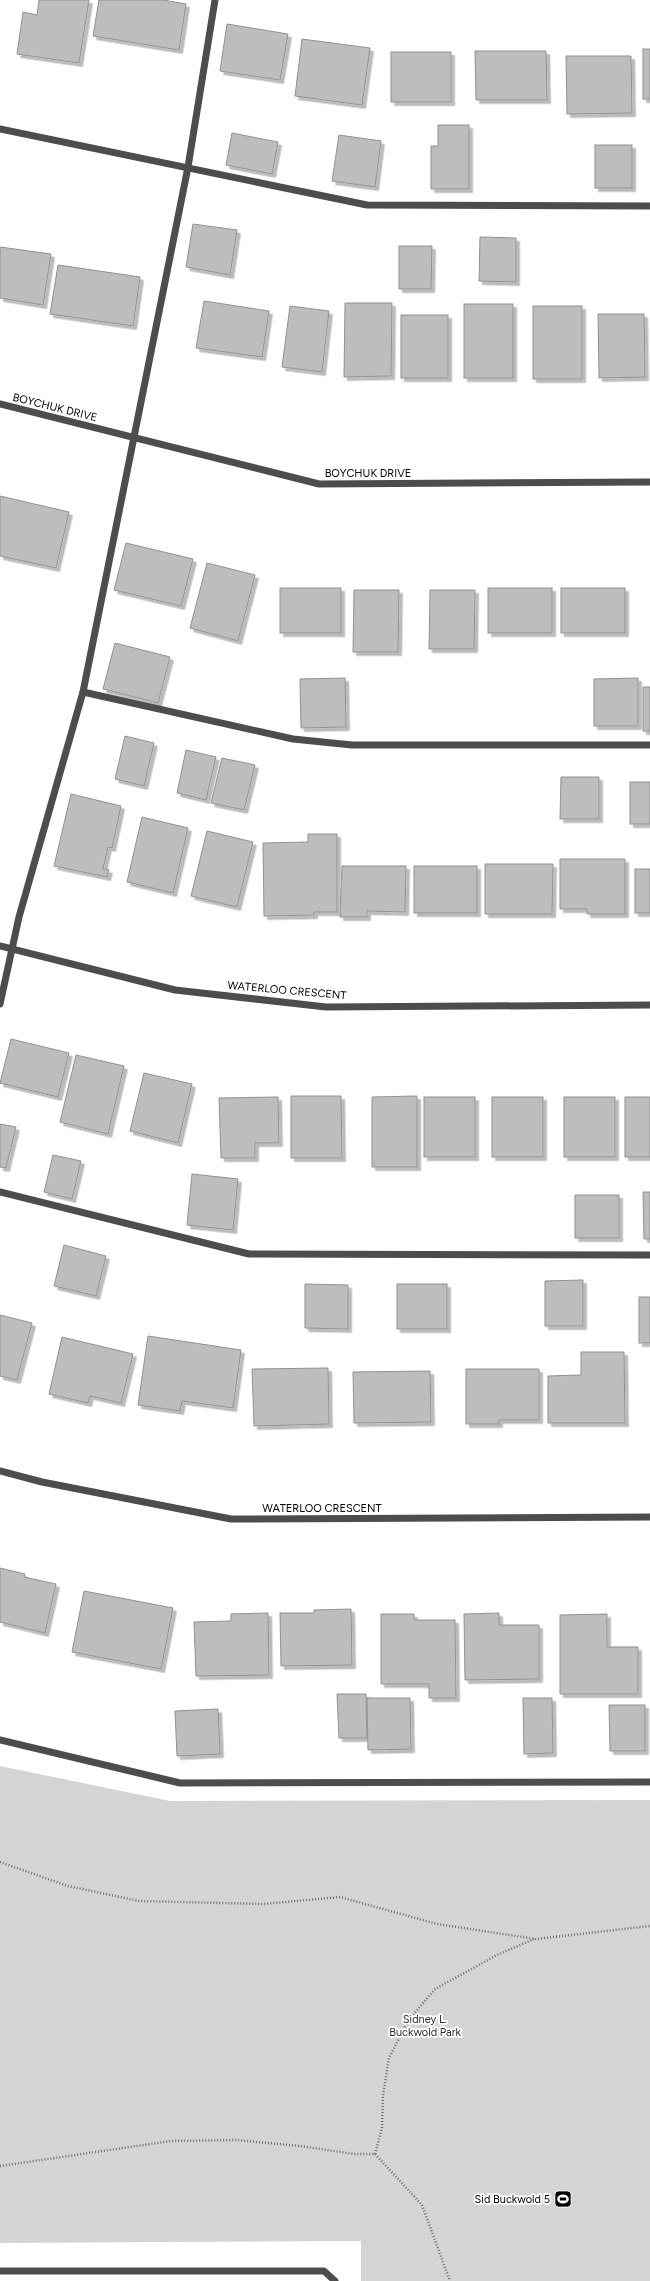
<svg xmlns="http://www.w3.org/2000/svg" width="650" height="2281" viewBox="0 0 650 2281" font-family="Figtree,sans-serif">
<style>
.green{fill:#d4d4d4}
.building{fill:#bdbdbd;stroke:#919191;filter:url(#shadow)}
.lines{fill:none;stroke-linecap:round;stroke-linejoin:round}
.path{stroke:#6f6f6f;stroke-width:2.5;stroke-dasharray:1 2;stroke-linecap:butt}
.minor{stroke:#4d4d4d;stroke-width:7}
.labels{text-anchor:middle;stroke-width:3.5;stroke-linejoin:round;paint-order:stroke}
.street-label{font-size:11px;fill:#000;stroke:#fff}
.park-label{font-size:11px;fill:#2b2b2b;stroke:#fff}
.poi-label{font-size:11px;fill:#000;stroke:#fff;text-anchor:end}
</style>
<defs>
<filter id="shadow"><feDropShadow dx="3.5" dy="3.5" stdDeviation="0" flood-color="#0004"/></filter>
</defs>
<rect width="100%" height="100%" fill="#fff"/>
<path class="green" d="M 0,1766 L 170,1801 L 650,1800 L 650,2281 L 361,2281 L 361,2241 L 0,2243 Z"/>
<g class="building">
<path d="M 39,0 L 89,0 L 79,63 L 17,54 L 23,12 L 37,15 Z"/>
<path d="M 99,0 L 163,0 L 186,4 L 179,50 L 93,36 Z"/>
<path d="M 227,24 L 288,34 L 280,80 L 220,71 Z"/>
<path d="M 302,39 L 370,48 L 362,105 L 295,96 Z"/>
<rect x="643" y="49" width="7" height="50"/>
<path d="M 475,51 L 546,51 L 547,100 L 476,100 Z"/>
<rect x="391" y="52" width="60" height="50"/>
<path d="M 566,56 L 631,56 L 632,113 L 567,114 Z"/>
<path d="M 438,125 L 469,125 L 469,189 L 431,189 L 431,146 L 438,146 Z"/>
<path d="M 232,133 L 278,142 L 272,174 L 226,165 Z"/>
<path d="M 339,135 L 381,141 L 375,187 L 332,181 Z"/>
<rect x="595" y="145" width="37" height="43"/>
<path d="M 193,224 L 237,230 L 230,275 L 186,267 Z"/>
<path d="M 480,237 L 516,238 L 516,282 L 479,281 Z"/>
<path d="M 399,246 L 432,246 L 431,289 L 399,289 Z"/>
<path d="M 0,247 L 51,254 L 43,305 L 0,298 Z"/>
<path d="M 58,265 L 140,277 L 133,326 L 50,314 Z"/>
<path d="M 204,301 L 269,311 L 262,357 L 196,348 Z"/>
<path d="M 345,303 L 392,303 L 391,376 L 344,377 Z"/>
<rect x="464" y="304" width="49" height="74"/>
<path d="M 290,306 L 329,311 L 322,372 L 282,367 Z"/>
<rect x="533" y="306" width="49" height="73"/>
<path d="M 598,314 L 644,314 L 645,377 L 599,378 Z"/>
<rect x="401" y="315" width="47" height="63"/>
<path d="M 0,496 L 69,512 L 56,568 L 0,556 Z"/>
<path d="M 126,543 L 193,559 L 181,606 L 114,590 Z"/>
<path d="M 207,563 L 255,575 L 238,641 L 190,628 Z"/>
<rect x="280" y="588" width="61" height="45"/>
<rect x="488" y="588" width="64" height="45"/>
<rect x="561" y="588" width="64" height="45"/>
<path d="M 354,590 L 399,590 L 398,652 L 353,652 Z"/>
<path d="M 430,590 L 475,590 L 474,649 L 429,649 Z"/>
<path d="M 115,643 L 170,657 L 158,703 L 103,689 Z"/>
<path d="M 345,678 L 346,727 L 301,728 L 300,679 Z"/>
<path d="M 638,678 L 638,726 L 594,726 L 594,679 Z"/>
<rect x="643" y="687" width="7" height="44"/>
<path d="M 125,736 L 154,743 L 144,786 L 115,779 Z"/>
<path d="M 186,750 L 216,757 L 206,800 L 177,793 Z"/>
<path d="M 222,758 L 255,765 L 244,810 L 211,803 Z"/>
<path d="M 561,777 L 599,777 L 599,819 L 560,819 Z"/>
<rect x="630" y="782" width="20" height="42"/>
<path d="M 71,794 L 121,806 L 112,848 L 108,847 L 103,869 L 109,870 L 107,877 L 54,866 Z"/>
<path d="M 142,817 L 188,828 L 173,893 L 127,882 Z"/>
<path d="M 207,831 L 253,842 L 237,907 L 191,896 Z"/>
<path d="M 308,834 L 337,834 L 337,912 L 314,912 L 314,915 L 264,916 L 263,843 L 308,842 Z"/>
<path d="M 560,859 L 625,859 L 625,914 L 587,914 L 587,909 L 560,909 Z"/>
<path d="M 485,864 L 553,864 L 552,914 L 485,914 Z"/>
<path d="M 342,866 L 406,866 L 405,912 L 367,911 L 367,917 L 340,917 Z"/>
<rect x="414" y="866" width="63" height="47"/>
<rect x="635" y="869" width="15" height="44"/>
<path d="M 11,1039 L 69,1053 L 58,1097 L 0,1083 Z"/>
<path d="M 76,1055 L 124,1066 L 108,1134 L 60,1122 Z"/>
<path d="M 144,1073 L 192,1084 L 178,1143 L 130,1131 Z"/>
<path d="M 291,1096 L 341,1096 L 342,1158 L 291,1158 Z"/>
<path d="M 417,1096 L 417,1167 L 372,1167 L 372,1097 Z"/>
<path d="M 278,1097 L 279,1143 L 255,1143 L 255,1158 L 221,1158 L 219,1098 Z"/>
<rect x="424" y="1097" width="51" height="60"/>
<rect x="492" y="1097" width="51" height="60"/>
<rect x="564" y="1097" width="51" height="60"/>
<rect x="625" y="1097" width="25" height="60"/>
<path d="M 0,1124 L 16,1127 L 6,1168 L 0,1167 Z"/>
<path d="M 53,1155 L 81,1161 L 72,1199 L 44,1192 Z"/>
<path d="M 192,1174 L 238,1179 L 233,1230 L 187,1225 Z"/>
<path d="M 643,1192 L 650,1192 L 650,1239 L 644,1239 Z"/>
<rect x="575" y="1195" width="44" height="43"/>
<path d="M 64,1245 L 106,1256 L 96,1296 L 54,1286 Z"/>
<path d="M 583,1280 L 583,1326 L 545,1326 L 545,1281 Z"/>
<path d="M 305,1284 L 348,1285 L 348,1329 L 305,1328 Z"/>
<rect x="397" y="1284" width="50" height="45"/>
<rect x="639" y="1297" width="11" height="46"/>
<path d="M 0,1315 L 32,1323 L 17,1380 L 0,1376 Z"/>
<path d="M 148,1336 L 241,1350 L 233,1408 L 182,1401 L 180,1411 L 138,1405 Z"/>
<path d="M 62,1337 L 133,1354 L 121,1403 L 90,1396 L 88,1403 L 49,1394 Z"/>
<path d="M 581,1352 L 624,1352 L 625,1423 L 548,1423 L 548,1376 L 581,1375 Z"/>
<path d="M 328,1368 L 329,1424 L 254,1426 L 252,1369 Z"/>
<path d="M 466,1369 L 539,1369 L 539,1420 L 499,1420 L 499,1424 L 466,1424 Z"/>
<path d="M 430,1371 L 431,1422 L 354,1423 L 353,1372 Z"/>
<path d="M 0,1568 L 25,1574 L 24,1577 L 56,1584 L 45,1633 L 0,1622 Z"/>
<path d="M 84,1591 L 173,1608 L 161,1669 L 72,1652 Z"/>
<path d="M 351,1609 L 352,1665 L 281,1666 L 280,1613 L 314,1613 L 314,1610 Z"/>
<path d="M 268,1613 L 269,1675 L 196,1676 L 194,1622 L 231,1621 L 231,1614 Z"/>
<path d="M 499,1613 L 499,1625 L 539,1625 L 539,1679 L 465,1680 L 464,1614 Z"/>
<path d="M 381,1614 L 414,1614 L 414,1620 L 455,1620 L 456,1698 L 429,1698 L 429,1684 L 381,1684 Z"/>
<path d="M 607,1614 L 607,1647 L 638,1647 L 638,1694 L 560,1694 L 560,1615 Z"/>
<path d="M 337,1694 L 366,1694 L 367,1738 L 339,1738 Z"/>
<path d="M 367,1698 L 410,1698 L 411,1749 L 368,1750 Z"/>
<path d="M 523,1698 L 552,1698 L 553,1753 L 524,1754 Z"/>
<path d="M 609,1705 L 645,1705 L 645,1751 L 610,1751 Z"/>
<path d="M 218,1709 L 220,1754 L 177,1756 L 175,1711 Z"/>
</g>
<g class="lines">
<g class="path">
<path d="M 0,1862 L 68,1886 L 139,1901 L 263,1904 L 340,1897 L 437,1924 L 536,1939 L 650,1926"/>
<path d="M 375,2154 L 382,2128 L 383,2095 L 389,2058 L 408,2021 L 435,1989 L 497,1955 L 534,1939"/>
<path d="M 0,2166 L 171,2141 L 236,2140 L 300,2146 L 354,2154 L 375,2154 L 422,2205 L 450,2281"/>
</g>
<g class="minor">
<path d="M 0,129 L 367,205 L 650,206"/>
<path d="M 0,404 L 319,484 L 650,482"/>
<path d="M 83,692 L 293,739 L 352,745 L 650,745"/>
<path d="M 0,946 L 175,990 L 326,1007 L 650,1005"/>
<path d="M 0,1004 L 19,917 L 83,692 L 188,167 L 215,0"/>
<path d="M 0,1192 L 249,1254 L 650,1255"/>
<path d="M 0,1471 L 42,1482 L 231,1519 L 650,1517"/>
<path d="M 0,1740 L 180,1783 L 650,1782"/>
<path d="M 0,2271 L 324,2271 L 335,2281"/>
</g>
</g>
<defs>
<g id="stadium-square" transform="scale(0.9)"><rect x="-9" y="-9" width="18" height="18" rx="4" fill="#000" stroke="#fff"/><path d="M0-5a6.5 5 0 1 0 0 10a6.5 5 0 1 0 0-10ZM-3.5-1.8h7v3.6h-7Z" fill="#fff"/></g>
</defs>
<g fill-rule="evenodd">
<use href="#stadium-square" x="563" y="2199"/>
</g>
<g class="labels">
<g class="street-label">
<text transform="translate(55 407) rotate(14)" y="4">BOYCHUK DRIVE</text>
<text x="368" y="477">BOYCHUK DRIVE</text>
<text transform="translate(287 990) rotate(5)" y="4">WATERLOO CRESCENT</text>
<text x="322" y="1512">WATERLOO CRESCENT</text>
</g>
<g class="park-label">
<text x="425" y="2023">Sidney L.<tspan x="425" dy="13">Buckwold Park</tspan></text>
</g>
<g class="poi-label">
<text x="550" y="2203">Sid Buckwold 5</text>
</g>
</g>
</svg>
